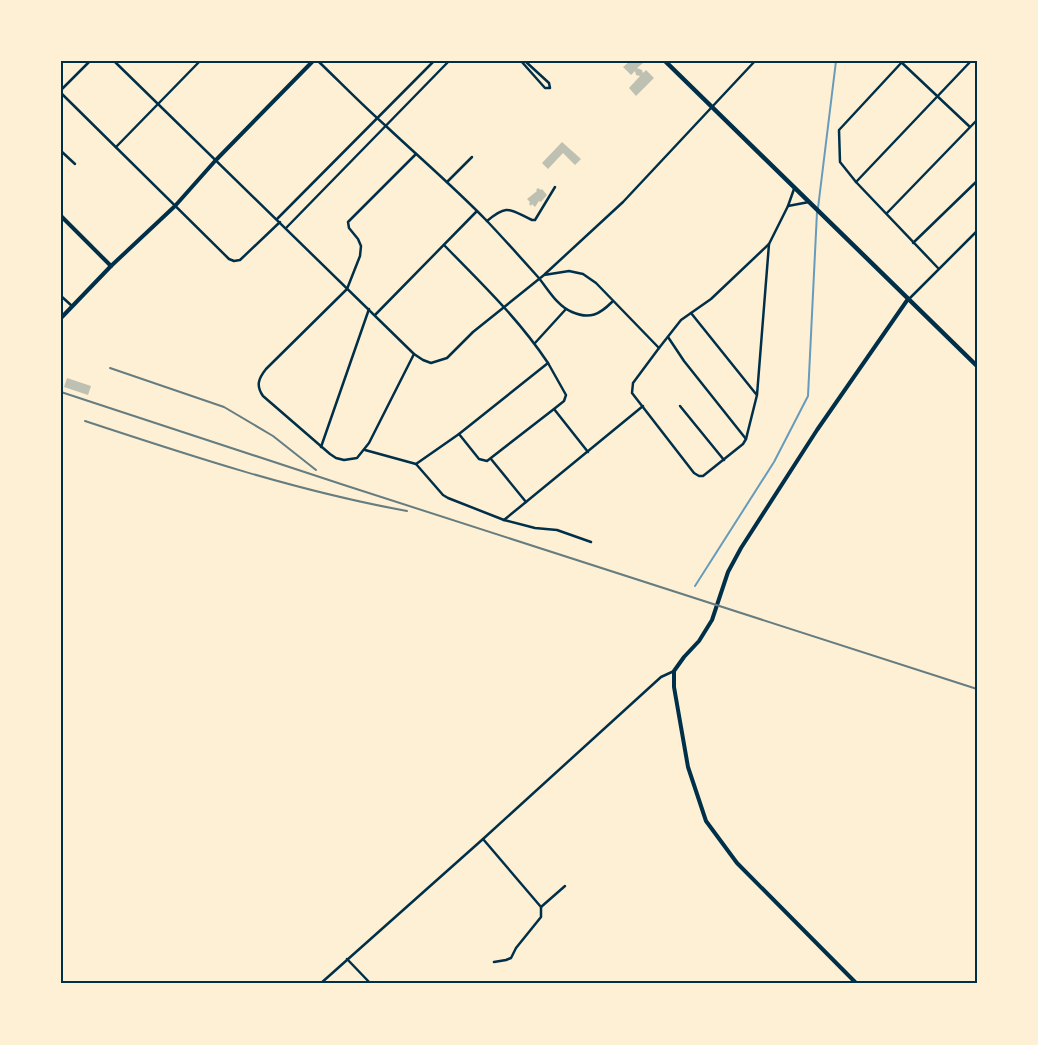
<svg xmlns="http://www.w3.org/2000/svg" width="1038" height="1045" viewBox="0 0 1038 1045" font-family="'PT Sans',sans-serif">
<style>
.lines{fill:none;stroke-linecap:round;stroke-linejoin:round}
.stream{stroke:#669bbc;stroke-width:2}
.building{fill:#bec0b2}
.minor{stroke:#003049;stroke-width:2.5}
.secondary{stroke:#003049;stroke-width:4}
.primary{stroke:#003049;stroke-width:4.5}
.rail{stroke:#657d81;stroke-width:2}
.neatline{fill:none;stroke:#003049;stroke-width:2}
</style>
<rect width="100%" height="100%" fill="#fdf0d5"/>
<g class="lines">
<g class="stream">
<path d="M 818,208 L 836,61"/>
<path d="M 695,586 L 774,462 L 808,396 L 817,212"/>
</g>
</g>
<g class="building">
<path d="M 630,61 L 642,61 L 643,63 L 637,68 L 642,70 L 643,73 L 646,70 L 654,78 L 636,96 L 629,88 L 640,76 L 636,75 L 635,71 L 631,75 L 623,67 Z"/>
<path d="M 562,142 L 581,159 L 575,165 L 563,153 L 548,169 L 542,163 Z"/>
<path d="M 538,188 L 541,190 L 542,189 L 547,195 L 541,202 L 539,201 L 535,207 L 532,204 L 531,206 L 529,204 L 530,202 L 527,199 L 537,191 L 536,190 Z"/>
<path d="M 67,378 L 91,386 L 88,395 L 64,387 Z"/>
</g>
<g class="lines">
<g class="minor">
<path d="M 114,61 L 414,354 L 423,360 L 431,363 L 447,358 L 473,332 L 544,275 L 569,271 L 583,274 L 596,283 L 659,348 L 681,320 L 711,299 L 769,244 L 788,206 L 794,189"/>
<path d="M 318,61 C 341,83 363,106 387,127 C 420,158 455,188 487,221 C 504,239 521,258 538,277 C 548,289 557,306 572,312 C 590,320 600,314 612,302"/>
<path d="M 521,61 L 545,88 L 550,88 L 549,83 L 525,61"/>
<path d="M 900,61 L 970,127"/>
<path d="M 903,61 L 839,130 L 840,162 L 856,182 L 938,268"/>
<path d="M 61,90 L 90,61"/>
<path d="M 61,93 L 229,259 L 234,261 L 240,260 L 280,222"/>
<path d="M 116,147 L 200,61"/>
<path d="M 61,151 L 75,164"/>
<path d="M 447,182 L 472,157"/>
<path d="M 856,182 L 971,61"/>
<path d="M 788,206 L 809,202"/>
<path d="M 887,213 L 977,120"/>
<path d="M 277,219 L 434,61"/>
<path d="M 487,221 C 508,203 510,210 532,220 L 535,220 L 555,187"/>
<path d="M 286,228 L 449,61"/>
<path d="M 913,243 L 977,181"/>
<path d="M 444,245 C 481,283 518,318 548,363 L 459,434 L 416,464 L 443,495 L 448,498 L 504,520 L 643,406"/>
<path d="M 545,274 L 623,202 L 755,61"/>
<path d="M 61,296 L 72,306"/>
<path d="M 909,299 L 977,231"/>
<path d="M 691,313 L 756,394"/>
<path d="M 375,315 L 477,211"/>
<path d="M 668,337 L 684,361 L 746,439"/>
<path d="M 535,343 L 566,309"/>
<path d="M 659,348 L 633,383 L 632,393 L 694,473 L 699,476 L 703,476 L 743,444 L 746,439 L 757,395 L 769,244"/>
<path d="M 414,354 L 369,443 L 357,458 L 344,460 L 336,458 L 330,454 L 263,396 C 256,386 258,379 266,369 L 347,289 L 360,256 L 361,246 L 358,239 L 349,228 L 348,222 L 416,154"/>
<path d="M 680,406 L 724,460"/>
<path d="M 554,409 L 588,452"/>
<path d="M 459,434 L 479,459 L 487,461 L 554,409 L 564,401 L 566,395 L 548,363"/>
<path d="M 321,447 L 369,309"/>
<path d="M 365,450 L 416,464"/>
<path d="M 491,459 L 526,502"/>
<path d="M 504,520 L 535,528 L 557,530 L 591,542"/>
<path d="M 483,839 L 541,907 L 541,917 L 516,948 L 511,958 L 506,960 L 494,962"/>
<path d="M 541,907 L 565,886"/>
<path d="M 347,959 L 371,984"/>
<path d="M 320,984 L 483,839 L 661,677 L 674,671"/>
</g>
<g class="secondary">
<path d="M 61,216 L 111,266"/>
<path d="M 61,318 L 111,266 L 175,206 L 215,161 L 313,61"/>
<path d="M 857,984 L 737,863 L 706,821 L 688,767 L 674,687 L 674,671 L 684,657 L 699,641 L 712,620 L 728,572 L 741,548 L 817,430 L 908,299"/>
</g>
<path class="primary" d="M 665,61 L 977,366"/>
<g class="rail">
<path d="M 110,368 L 224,407 L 273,436 L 316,470"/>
<path d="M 61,392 L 344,485 L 977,689"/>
<path d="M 85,421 C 191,456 297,491 407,511"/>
</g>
</g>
<rect width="1038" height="1045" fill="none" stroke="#fdf0d5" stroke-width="125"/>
<rect x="62" y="62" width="914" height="920" class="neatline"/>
</svg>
